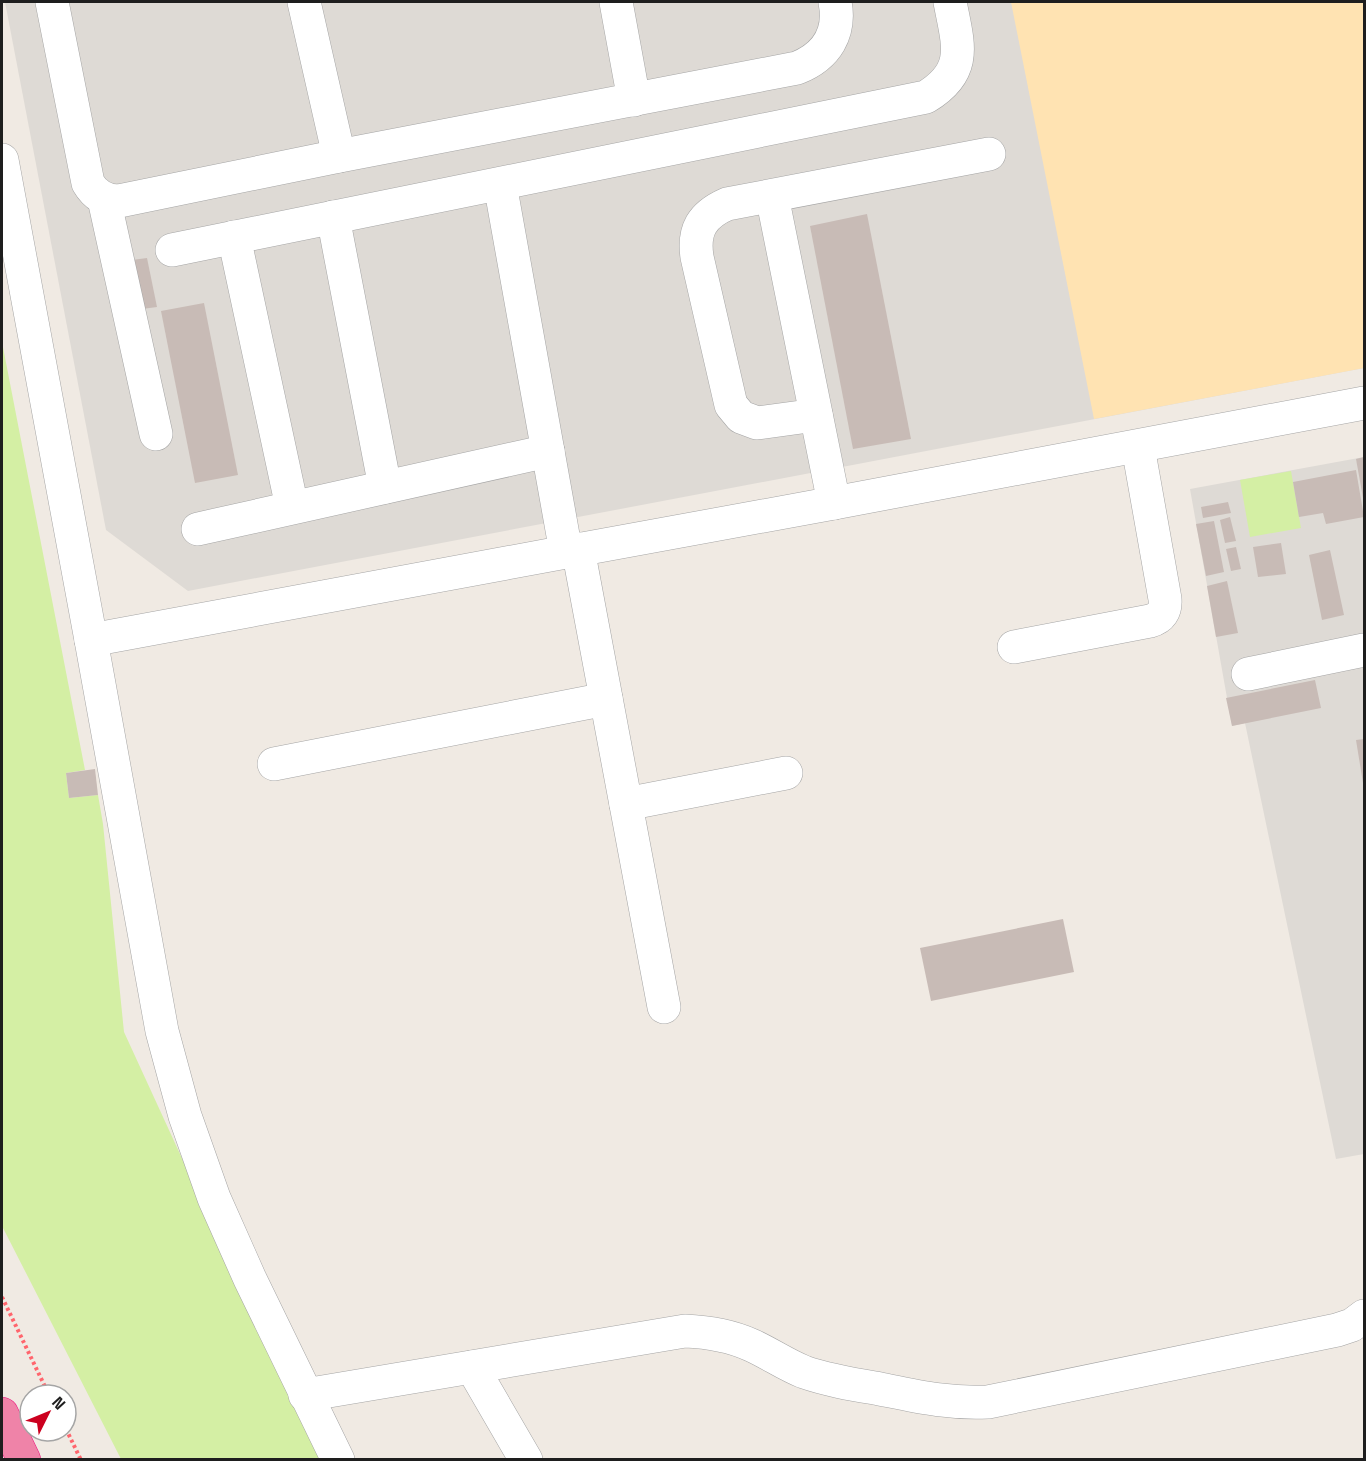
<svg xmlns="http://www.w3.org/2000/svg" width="1366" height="1461" viewBox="0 0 1366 1461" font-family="'Space Grotesk',sans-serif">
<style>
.airport{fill:#dedad5}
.grass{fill:#d4efa4}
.sand{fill:#ffe3b2}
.building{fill:#c8bbb6}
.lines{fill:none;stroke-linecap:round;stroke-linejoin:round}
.minor-casing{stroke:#a5a5a5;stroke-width:34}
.highway-casing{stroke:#eb137e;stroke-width:34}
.path{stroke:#ff656d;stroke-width:4;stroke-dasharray:3 3;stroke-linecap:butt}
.minor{stroke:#fff;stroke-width:33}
.highway{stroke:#ef83a8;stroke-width:33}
</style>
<rect width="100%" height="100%" fill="#f0eae3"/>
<g class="airport">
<path d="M 5,2 L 1364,2 L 1364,368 L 188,591 L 106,530 Z"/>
<path d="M 1364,457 L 1364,1154 L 1336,1159 L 1245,723 L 1232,726 L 1190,489 Z"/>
</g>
<g class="grass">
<path d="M 2,342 L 85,770 L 66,773 L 69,798 L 98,795 L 103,824 L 124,1032 L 320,1459 L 121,1459 L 2,1226 Z"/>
<path d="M 1291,471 L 1301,528 L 1250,537 L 1240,480 Z"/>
</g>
<path class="sand" d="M 1011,2 L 1364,2 L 1364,368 L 1094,419 Z"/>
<g class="building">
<path d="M 867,214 L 911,439 L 853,449 L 810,226 Z"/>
<path d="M 147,258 L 157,307 L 142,309 L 132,260 Z"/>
<path d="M 204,303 L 238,475 L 195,483 L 161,311 Z"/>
<path d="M 1364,457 L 1364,498 L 1363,498 L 1356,459 Z"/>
<path d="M 1356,470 L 1364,517 L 1326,524 L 1323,513 L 1299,517 L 1293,482 Z"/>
<path d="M 1228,502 L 1231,513 L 1203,518 L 1201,507 Z"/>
<path d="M 1230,517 L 1236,541 L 1225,543 L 1220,520 Z"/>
<path d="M 1214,521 L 1224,572 L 1206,576 L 1196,524 Z"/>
<path d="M 1281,543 L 1286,574 L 1258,577 L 1253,547 Z"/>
<path d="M 1236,547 L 1241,569 L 1231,571 L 1226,549 Z"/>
<path d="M 1330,550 L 1344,615 L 1322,620 L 1309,555 Z"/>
<path d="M 1227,581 L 1238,633 L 1216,637 L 1207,586 Z"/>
<path d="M 1315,680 L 1321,708 L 1232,726 L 1226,698 Z"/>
<path d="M 1364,739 L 1364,783 L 1363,783 L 1356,740 Z"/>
<path d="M 95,769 L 98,795 L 69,798 L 66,773 Z"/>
<path d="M 1063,919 L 1074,972 L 931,1001 L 920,948 Z"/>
</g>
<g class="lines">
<g class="minor-casing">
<g id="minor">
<path d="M 52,2 L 88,183 C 95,195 105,201 119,201 L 339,156 L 797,68 C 827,56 841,33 835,2"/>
<path d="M 304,2 L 339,156"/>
<path d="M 616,2 L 634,100"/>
<path d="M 2,160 L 91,640 L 162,1031 L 185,1116 L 214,1198 L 250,1279 L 338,1460"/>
<path d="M 500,184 L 566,552"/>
<path d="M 772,196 L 834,503"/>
<path d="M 104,199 L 156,434"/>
<path d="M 333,217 L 385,487"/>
<path d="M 234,237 L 292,507"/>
<path d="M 172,250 L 926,97 C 969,71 958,44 950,2"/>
<path d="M 816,415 L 757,423 L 741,417 L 731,405 L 697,257 C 693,230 702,215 727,204 L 989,154"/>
<path d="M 198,529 L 548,451"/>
<path d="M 578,549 L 664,1007"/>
<path d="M 91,640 L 566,552 L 834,503 L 1364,403"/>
<path d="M 1014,647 L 1150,621 C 1161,618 1166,611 1165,599 L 1138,447"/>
<path d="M 1248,674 L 1364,650"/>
<path d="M 274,764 L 606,699"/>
<path d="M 626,804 L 786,773"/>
<path d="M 472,1367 L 526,1460"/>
<path d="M 305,1395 L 685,1331 C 708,1332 729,1335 751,1345 C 769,1353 786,1365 804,1372 C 827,1380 851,1384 875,1388 C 915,1396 947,1404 988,1402 L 1337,1330 L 1352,1325 L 1364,1316"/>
</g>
</g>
<g class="highway-casing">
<path id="highway" d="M 2,1414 L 24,1460"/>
</g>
<g class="path">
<path d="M 2,1297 L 49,1395"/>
<path d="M 66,1429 L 81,1460"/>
</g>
<use href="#minor" class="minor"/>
<use href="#highway" class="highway"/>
</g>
<rect width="1366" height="1461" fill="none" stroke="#1e1e1e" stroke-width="6"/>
<g transform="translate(48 1413) rotate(47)"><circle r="28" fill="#ffffff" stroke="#a5a5a5" stroke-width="1.5"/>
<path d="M0-4.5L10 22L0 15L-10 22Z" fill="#cc001f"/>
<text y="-9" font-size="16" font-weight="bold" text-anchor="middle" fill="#1e1e1e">N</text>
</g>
</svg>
